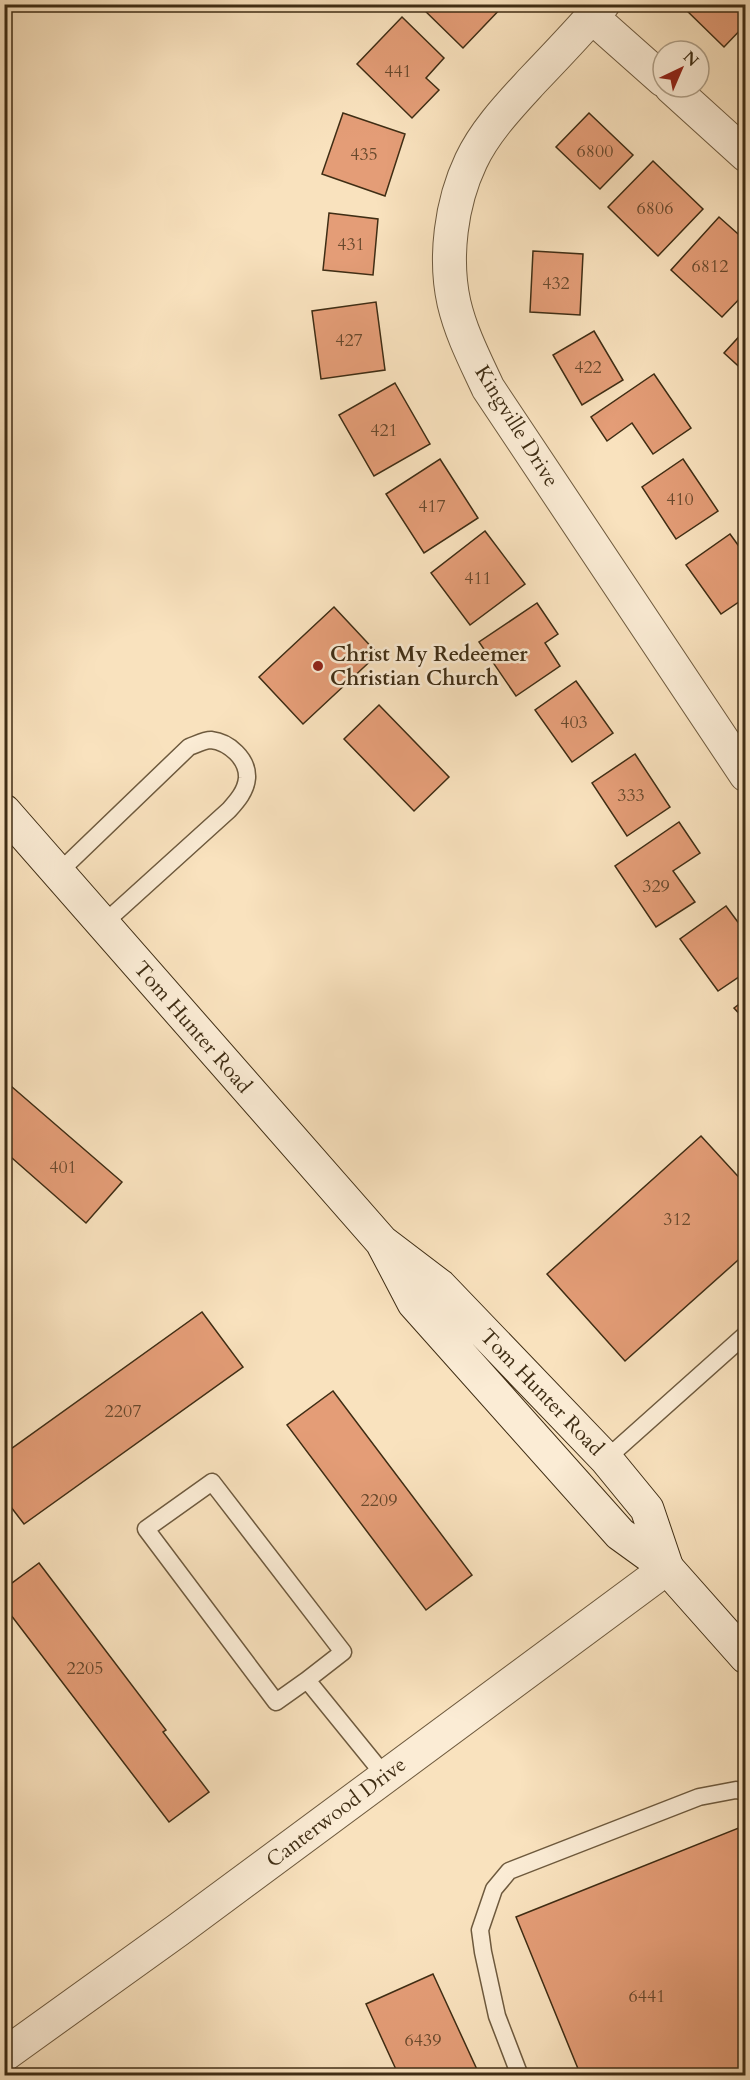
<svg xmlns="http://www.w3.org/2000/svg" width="750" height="2080" viewBox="0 0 750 2080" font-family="Cardo,serif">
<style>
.building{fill:#e49d77;stroke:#3f2d14;stroke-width:1.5}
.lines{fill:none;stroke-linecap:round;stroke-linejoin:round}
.lane-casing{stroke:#6e5a3e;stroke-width:19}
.street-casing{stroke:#6e5a3e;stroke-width:35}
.secondary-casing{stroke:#3f2d14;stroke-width:35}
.lane{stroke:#fbecd5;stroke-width:16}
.street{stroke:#fbecd5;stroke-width:33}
.secondary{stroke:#fbecd5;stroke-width:33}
.poi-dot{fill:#8f2418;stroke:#fbecd5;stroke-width:2}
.labels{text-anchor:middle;stroke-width:5;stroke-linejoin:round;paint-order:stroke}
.number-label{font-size:18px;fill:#68492d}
.street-label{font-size:21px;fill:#3f2d14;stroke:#fbecd5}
.poi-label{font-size:21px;font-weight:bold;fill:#3f2d14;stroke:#fbecd5;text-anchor:start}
</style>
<rect width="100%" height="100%" fill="#f9e2be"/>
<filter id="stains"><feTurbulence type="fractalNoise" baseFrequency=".00333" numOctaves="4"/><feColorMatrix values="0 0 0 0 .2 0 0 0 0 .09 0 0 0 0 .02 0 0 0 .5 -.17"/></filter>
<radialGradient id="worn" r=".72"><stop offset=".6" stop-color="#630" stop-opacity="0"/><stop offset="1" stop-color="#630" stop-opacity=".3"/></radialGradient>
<g class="building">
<path d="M 418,4 L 505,4 L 463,48 Z"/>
<path d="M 680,4 L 746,4 L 746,24 L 724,47 Z"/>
<path d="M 402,17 L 444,58 L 426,78 L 439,90 L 412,118 L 357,64 Z"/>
<path d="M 343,113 L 405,134 L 385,196 L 322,174 Z"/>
<path d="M 589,113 L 633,155 L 600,189 L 556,147 Z"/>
<path d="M 653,161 L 703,209 L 658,256 L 608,207 Z"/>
<path d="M 329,213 L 378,219 L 373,275 L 323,270 Z"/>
<path d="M 719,217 L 746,241 L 746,248 L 739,256 L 746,262 L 746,292 L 722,317 L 671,270 Z"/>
<path d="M 533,251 L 583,254 L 580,315 L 530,312 Z"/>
<path d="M 376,302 L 385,370 L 321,379 L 312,311 Z"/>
<path d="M 746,329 L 746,373 L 724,353 Z"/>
<path d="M 594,331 L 623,380 L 582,405 L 553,355 Z"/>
<path d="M 654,374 L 691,428 L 653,454 L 632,423 L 607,441 L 591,417 Z"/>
<path d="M 395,383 L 430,444 L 374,476 L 339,415 Z"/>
<path d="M 440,459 L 478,518 L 424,553 L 386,494 Z"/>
<path d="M 683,459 L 718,511 L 676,539 L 642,487 Z"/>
<path d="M 485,531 L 525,584 L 470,625 L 431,573 Z"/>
<path d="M 730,534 L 746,556 L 746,597 L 721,614 L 686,565 Z"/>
<path d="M 537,603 L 558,634 L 545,643 L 560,666 L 516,696 L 479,642 Z"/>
<path d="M 334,607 L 378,654 L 303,724 L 259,677 Z"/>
<path d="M 576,681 L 613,733 L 572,762 L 535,710 Z"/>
<path d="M 379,705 L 449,777 L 414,811 L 344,739 Z"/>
<path d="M 635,754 L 670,807 L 627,836 L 592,783 Z"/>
<path d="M 679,822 L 700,853 L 673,871 L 695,902 L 656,927 L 615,866 Z"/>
<path d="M 726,906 L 746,933 L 746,972 L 718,991 L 680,939 Z"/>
<path d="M 746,999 L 746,1021 L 734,1008 Z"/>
<path d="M 4,1080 L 122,1182 L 86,1223 L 4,1151 Z"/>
<path d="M 701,1136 L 746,1185 L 746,1253 L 625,1361 L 547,1274 Z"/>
<path d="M 202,1312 L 243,1367 L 24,1524 L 4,1498 L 4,1454 Z"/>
<path d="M 333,1391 L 472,1575 L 426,1610 L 287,1425 Z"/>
<path d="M 39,1563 L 166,1730 L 163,1732 L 209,1792 L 169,1822 L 4,1606 L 4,1589 Z"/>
<path d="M 746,1825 L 746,2076 L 581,2076 L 516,1917 Z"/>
<path d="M 433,1974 L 480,2076 L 399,2076 L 366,2004 Z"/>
</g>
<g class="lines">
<g class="lane-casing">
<g id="lane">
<path d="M 58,873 L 189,747 C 195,745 204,740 211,740 C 229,742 248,759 247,778 C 246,791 237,801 229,810 L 103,924"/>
<path d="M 606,1459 L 746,1334"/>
<path d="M 307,1680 L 276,1702 L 146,1529 L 212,1482 L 343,1652 L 307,1680 L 385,1776"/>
<path d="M 520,2076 L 497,2016 L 483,1952 L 480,1930 L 494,1889 L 509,1871 L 699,1797 L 736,1790 L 746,1792"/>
</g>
</g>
<g class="street-casing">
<g id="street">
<path d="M 603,4 C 580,31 556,56 532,81 C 510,105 485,131 471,161 C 451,203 444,258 454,303 C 461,333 475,360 488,388 L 746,775"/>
<path d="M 592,17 L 663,80"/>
<path d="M 671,87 L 746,155"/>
<path d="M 4,2055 L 178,1930 L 667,1568"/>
</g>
</g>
<g class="secondary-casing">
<g id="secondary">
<path d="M 4,811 L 382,1242 L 440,1286 L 606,1459 L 647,1509 L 667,1568 L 620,1534 L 414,1303 L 382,1242"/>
<path d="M 667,1568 L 746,1657"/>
</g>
</g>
<use href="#lane" class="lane"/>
<use href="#street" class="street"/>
<use href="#secondary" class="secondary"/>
</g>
<circle class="poi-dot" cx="318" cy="666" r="6"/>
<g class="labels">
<g class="number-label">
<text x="398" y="77">441</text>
<text x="595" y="157">6800</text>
<text x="364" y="160">435</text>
<text x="655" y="214">6806</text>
<text x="351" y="250">431</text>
<text x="710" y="272">6812</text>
<text x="556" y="289">432</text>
<text x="349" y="346">427</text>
<text x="588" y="373">422</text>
<text x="384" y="436">421</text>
<text x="680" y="505">410</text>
<text x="432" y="512">417</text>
<text x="478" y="584">411</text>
<text x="574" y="728">403</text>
<text x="631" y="801">333</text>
<text x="656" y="892">329</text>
<text x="63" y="1173">401</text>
<text x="677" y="1225">312</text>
<text x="123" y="1417">2207</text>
<text x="379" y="1506">2209</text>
<text x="85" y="1674">2205</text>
<text x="647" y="2002">6441</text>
<text x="423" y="2046">6439</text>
</g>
<g class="street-label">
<text transform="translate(517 426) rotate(58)" y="7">Kingville Drive</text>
<text transform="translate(193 1027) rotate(49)" y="7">Tom Hunter Road</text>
<text transform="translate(542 1392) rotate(46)" y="7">Tom Hunter Road</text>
<text transform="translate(336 1812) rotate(-37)" y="7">Canterwood Drive</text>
</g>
<g class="poi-label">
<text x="330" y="661">Christ My Redeemer<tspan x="330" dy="24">Christian Church</tspan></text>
</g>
</g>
<rect width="750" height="2080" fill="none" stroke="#f9e2be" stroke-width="24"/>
<rect x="6" y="6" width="738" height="2068" fill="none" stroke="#3f2d14" stroke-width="3"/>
<rect x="12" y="12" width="726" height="2056" fill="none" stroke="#3f2d14" stroke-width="1.5"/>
<g transform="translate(681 69) rotate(44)"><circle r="28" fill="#fbecd5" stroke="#b0a088" stroke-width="1.5"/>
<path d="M0-4.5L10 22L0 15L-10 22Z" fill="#8f2418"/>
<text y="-9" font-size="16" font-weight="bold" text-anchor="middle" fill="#3f2d14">N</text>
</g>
<rect width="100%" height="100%" filter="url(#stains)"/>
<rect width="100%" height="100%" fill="url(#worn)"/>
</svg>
